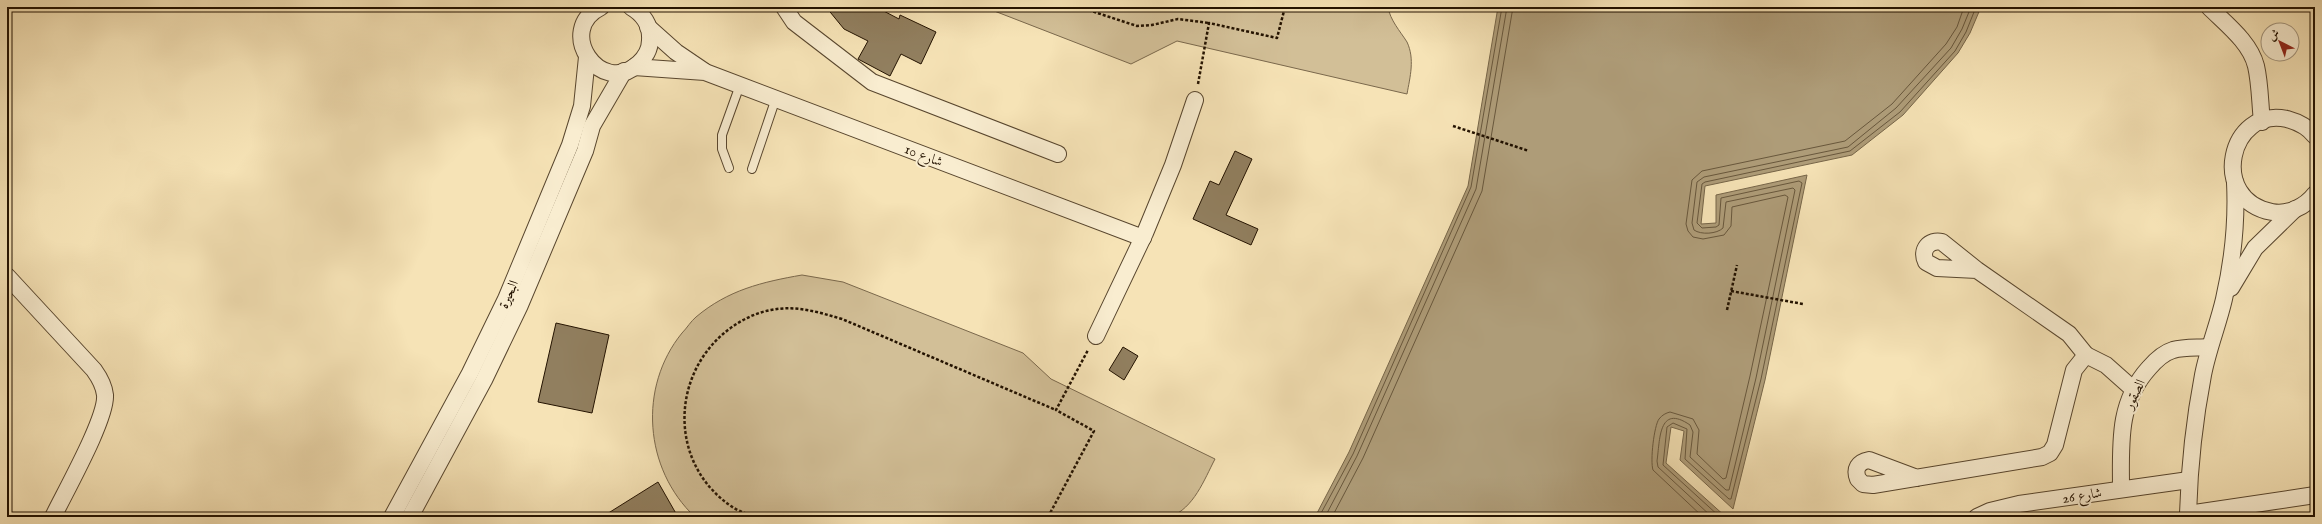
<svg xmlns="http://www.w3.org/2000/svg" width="2322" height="524" viewBox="0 0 2322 524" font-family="'IM FELL English',Amiri,serif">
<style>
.green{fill:#d2bf97;stroke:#7a684c}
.water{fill:#ae9c78;stroke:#766548}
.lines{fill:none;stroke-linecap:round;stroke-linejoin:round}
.shore{stroke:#68573c;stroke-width:1}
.building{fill:#917f5f;stroke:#231200}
.service-casing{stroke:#58462e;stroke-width:10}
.minor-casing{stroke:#58462e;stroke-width:18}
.path{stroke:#231200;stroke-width:2.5;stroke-dasharray:3 2;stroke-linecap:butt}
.service{stroke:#f9edd0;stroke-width:8}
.minor{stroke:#f9edd0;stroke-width:16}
.labels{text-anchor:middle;stroke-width:4;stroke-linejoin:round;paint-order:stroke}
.street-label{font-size:14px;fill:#231200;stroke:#f9edd0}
</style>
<rect width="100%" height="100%" fill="#f6e3b6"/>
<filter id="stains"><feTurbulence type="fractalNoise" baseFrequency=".005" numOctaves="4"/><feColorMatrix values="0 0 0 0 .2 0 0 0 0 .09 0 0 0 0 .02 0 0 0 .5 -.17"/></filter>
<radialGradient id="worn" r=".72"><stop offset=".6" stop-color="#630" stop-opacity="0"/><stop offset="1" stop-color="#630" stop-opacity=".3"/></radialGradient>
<g class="green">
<path d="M 984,7 L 1388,7 C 1390,20 1400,31 1407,42 C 1415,59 1410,77 1407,94 L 1177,41 L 1131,64 Z"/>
<path d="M 802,275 L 843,282 L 1023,353 L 1051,379 L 1215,459 C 1204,480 1194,508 1170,517 L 695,517 C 644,469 638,387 682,333 C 687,328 691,321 696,317 C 728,290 762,282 802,275 Z"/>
</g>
<path class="water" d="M 1498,7 L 1981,7 L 1970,33 L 1958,53 L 1903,115 L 1852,155 L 1705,186 L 1701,224 L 1716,223 L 1716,195 L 1807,175 L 1765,380 L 1733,509 L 1680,460 L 1684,431 L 1671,427 L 1666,463 L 1726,517 L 1315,517 L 1349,452 L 1468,186 Z"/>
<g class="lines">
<g class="shore">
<path d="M 1319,517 L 1353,454 L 1471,187 L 1502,7"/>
<path d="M 1325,517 L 1357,456 L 1476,189 L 1507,7"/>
<path d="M 1332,517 L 1363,458 L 1482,191 L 1513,7"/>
<path d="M 1703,517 L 1653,470 C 1650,461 1654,426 1659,419 C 1662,415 1666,413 1670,412 L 1693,419 L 1699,430 L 1697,454 L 1723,479 L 1726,478 L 1750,376 L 1788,197 L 1785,195 L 1732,207 L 1731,226 L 1724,235 L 1703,239 L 1693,237 L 1688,231 L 1686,224 L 1692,180 L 1702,171 L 1845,141 L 1892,104 L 1946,44 L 1957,27 L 1964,7"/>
<path d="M 1712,517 L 1658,467 L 1657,461 C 1660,441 1658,403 1690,425 L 1693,432 L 1690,457 L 1726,490 L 1729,490 L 1756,378 L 1795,190 L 1793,188 L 1726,202 L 1723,228 C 1717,234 1701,235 1694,230 L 1692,223 L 1697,182 L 1704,177 L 1848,147 L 1896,108 L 1951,48 L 1962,29 L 1971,7"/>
<path d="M 1720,517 L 1663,465 L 1667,427 L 1673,423 L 1687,429 L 1685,459 L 1729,499 L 1731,499 L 1761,379 L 1802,183 L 1799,181 L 1721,198 L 1719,225 L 1716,227 L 1702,228 L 1697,223 L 1702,184 L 1705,182 L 1850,151 L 1900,112 L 1955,51 L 1966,32 L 1976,7"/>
</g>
</g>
<g class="building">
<path d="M 826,7 L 876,7 L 899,19 L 900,15 L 936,32 L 921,64 L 901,54 L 890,76 L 858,59 L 868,41 L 844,29 Z"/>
<path d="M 1235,151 L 1252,159 L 1226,215 L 1258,229 L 1251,245 L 1193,219 L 1210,181 L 1219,185 Z"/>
<path d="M 556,323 L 609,335 L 592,413 L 538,402 Z"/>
<path d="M 1123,347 L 1138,356 L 1124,380 L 1109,370 Z"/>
<path d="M 658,482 L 678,517 L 602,517 Z"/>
</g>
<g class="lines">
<g class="service-casing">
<g id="service">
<path d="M 729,168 L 722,149 L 722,135 L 740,85"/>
<path d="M 752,169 L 776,98"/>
</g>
</g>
<g class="minor-casing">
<g id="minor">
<path d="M 601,7 C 554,30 601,98 638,64 C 645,58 650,49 650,40 C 651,25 643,14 631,7"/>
<path d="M 784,7 L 794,22 L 872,82 L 1058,154"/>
<path d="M 2209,7 C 2226,24 2250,42 2256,66 C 2260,83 2260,103 2262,122"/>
<path d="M 648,27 L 676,52 L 704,71"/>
<path d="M 634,67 L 705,72 L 1143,238"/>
<path d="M 2315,136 C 2308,127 2298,122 2287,119 C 2229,106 2208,200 2272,212 C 2288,215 2305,207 2315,194"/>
<path d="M 1977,270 L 1937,268 L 1926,262 C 1920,250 1929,239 1942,242 L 1977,270 L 2069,334 L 2086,355"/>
<path d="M 7,276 L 94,370 C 99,377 104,385 105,395 C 107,418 65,492 53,517"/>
<path d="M 2231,288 L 2255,248 L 2295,209"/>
<path d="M 1096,336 L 1145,233 L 1173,165 L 1195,100"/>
<path d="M 1917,478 L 1869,460 C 1858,462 1854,469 1858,479 L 1863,484 L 1873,485 L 2042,457 L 2050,453 L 2055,445 L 2074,370 L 2086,355 L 2106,365 L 2133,389"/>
<path d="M 2121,489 C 2121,445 2117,403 2149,368 C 2155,361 2163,353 2173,350 C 2184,347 2198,348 2209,347"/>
<path d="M 2188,514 L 2315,495"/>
<path d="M 392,517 L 470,373 L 506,299 L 570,145 L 582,106 L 587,57"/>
<path d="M 410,517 L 484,380 L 520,305 L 585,151 L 592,126 L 624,71"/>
<path d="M 1977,517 L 1990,511 L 2019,504 L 2189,480"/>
<path d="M 2188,517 C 2189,470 2194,422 2203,375 C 2208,349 2218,325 2224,299 C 2233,260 2237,222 2235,182"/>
</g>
</g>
<g class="path">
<path d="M 1079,7 L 1137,26 L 1152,25 L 1178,19 L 1209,23"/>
<path d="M 1198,84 L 1209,23 L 1277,38 L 1285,7"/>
<path d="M 1453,126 L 1529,151"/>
<path d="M 1731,291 L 1803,304"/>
<path d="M 1727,310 L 1737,265"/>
<path d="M 756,517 C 749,514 740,512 734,508 C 671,468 669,381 723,334 C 736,323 753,313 771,310 C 796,305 818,312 842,319 L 1056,410"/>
<path d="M 1048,517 L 1094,431 L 1056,410 L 1088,350"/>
</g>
<use href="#service" class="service"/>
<use href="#minor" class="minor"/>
</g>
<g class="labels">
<g class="street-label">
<text transform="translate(924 155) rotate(21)" y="5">شارع 10</text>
<text transform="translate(508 294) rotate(-66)" y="5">البحيرة</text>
<text transform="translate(2134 394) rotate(-64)" y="5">الصقور</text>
<text transform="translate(2082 495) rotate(-9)" y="5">شارع 26</text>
</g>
</g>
<rect width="2322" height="524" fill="none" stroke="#f6e3b6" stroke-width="24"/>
<rect x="8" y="8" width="2306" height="508" fill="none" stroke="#231200" stroke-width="2"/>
<rect x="12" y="12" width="2298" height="500" fill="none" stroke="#231200"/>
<g transform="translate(2280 42) rotate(318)"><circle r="19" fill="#f9edd0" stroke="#a3957d"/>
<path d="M0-3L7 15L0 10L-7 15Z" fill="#8f2418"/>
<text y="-6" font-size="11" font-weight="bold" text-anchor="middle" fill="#231200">ش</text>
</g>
<rect width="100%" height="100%" filter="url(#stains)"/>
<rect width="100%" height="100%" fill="url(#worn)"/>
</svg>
